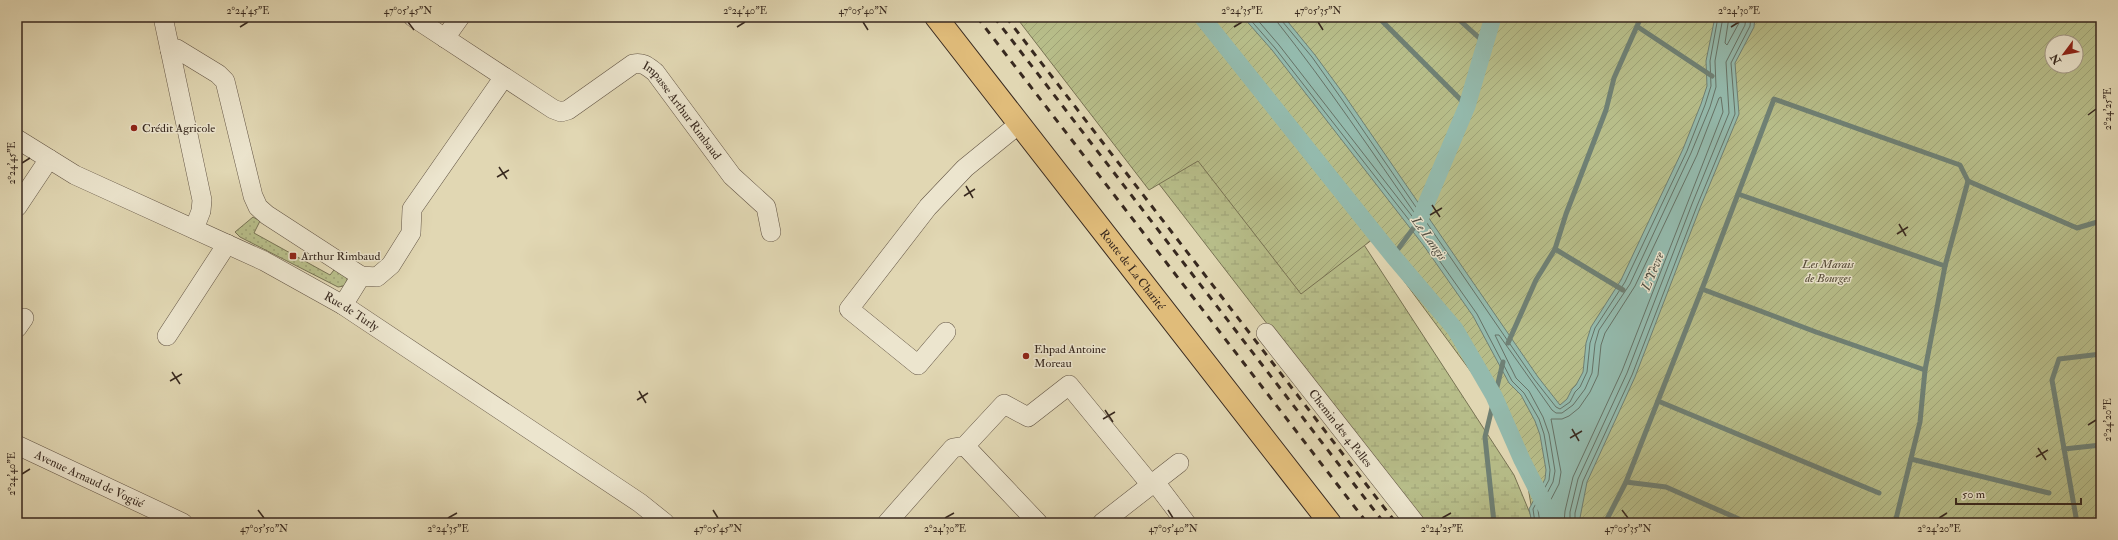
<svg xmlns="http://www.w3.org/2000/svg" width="2118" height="540" viewBox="0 0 2118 540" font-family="'IM FELL Double Pica',serif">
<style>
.grass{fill:url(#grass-dots);stroke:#787354}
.wetland{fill:url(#wetland-marsh);stroke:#787354}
.garden{fill:url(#garden-furrows);stroke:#787354;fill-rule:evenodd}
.water{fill:#94baad;stroke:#6f8074}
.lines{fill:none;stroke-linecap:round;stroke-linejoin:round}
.shore{stroke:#667266;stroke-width:1}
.stream{stroke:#6f8074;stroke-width:5}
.canal{stroke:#94baad;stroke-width:17}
.minor-casing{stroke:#625444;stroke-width:20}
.major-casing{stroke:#38291f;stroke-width:24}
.minor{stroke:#ece5ce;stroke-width:19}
.major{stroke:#e0bc7a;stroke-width:22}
.rail{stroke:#38291f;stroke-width:3;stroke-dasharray:7 7;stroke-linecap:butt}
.ticks{fill:none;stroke:#38291f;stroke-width:1.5}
.poi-dot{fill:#8f2418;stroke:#ece5ce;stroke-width:1.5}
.labels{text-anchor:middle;stroke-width:3;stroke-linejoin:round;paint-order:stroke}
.street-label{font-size:12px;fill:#38291f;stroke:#ece5ce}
.poi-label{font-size:12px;fill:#38291f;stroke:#ece5ce;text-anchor:start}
.park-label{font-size:12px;font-style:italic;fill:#514734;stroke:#ece5ce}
.water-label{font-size:13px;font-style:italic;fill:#4f4d42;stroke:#ece5ce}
.neatline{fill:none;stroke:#38291f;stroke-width:1.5}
.ticks-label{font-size:10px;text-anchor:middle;fill:#38291f}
</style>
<defs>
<pattern id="grass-dots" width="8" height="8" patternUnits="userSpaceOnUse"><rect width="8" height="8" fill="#b7bd89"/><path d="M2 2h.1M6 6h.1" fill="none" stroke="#9ea276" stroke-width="1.8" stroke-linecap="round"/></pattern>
<pattern id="wetland-marsh" width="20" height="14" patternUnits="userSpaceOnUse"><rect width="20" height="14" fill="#b7bd89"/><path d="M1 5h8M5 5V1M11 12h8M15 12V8" fill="none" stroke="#9ea276"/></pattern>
<pattern id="garden-furrows" width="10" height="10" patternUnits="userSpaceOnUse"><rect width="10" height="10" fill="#b7bd89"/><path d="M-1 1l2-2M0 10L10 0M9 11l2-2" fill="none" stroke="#9ea276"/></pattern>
</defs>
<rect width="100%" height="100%" fill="#e1d7b3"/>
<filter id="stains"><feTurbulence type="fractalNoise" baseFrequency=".005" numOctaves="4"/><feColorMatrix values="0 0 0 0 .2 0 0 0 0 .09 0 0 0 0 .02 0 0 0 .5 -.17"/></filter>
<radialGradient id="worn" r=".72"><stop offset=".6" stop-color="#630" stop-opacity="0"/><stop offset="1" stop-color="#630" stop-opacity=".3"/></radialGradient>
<path class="grass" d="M 253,217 L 260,221 L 254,233 L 330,275 L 337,266 L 347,277 L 347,281 L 344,286 L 338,287 L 240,237 L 235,232 Z"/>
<path class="wetland" d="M 1030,17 L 1269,99 L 1514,475 L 1534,523 L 1421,523 Z"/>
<path class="garden" d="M 1016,17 L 2101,17 L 2101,523 L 1534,523 L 1526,475 L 1483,388 L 1373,239 L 1301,294 L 1198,161 L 1149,190 ZM 2052,42 L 2076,42 L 2076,66 L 2052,66 Z"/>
<path class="water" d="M 1243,17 L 1284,17 L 1315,55 L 1345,96 L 1538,377 L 1560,405 L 1567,399 L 1572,389 L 1576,385 L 1583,372 L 1586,343 L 1591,327 L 1621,280 L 1683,149 L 1701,104 L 1707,86 L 1706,61 L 1715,17 L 1755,17 L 1754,27 L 1735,63 L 1739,114 L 1700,208 L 1635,377 L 1587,482 L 1579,523 L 1532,523 L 1529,509 L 1545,479 L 1546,470 L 1540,435 L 1535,421 L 1521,395 L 1509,383 L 1473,316 L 1424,246 L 1272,50 Z"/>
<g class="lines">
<g class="shore">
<path d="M 1248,17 L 1275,48 L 1427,243 L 1477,314 L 1512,381 L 1524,393 L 1539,419 L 1544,434 L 1550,470 L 1549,480 L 1533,509 L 1535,523"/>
<path d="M 1255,17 L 1279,45 L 1415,220 L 1418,220 L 1418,218 C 1372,152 1328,86 1278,23 L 1276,17"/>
<path d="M 1281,17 L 1282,21 L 1312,57 L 1341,98 L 1534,379 L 1556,407 L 1560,409 L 1570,402 L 1575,392 L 1580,387 L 1587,372 L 1590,343 L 1595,328 L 1625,282 L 1687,151 L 1705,105 L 1711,86 L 1710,61 L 1718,17"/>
<path d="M 1729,17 L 1725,43 L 1727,45 L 1739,23 L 1740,17"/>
<path d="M 1540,523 L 1538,510 L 1553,482 L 1555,471 L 1549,434 L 1543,417 L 1529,391 L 1516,378 L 1495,335 L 1499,335 L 1552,410 L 1556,413 L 1562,413 L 1573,405 L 1585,389 L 1592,373 L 1595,344 L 1599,330 L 1630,284 L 1691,153 L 1710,107 L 1716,87 L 1715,61 L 1723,17"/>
<path d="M 1546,523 L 1545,511 L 1559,484 L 1561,472 L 1551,419 L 1562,419 L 1569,416 L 1579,408 L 1590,392 L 1598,375 L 1601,345 L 1605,333 L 1635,286 L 1697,155 L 1719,98 L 1721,97 L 1723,112 L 1622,371 L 1573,477 L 1565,511 L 1564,523"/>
<path d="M 1570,523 L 1570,512 L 1578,479 L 1627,373 L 1692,204 L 1729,113 L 1726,62 L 1745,25 L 1746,17"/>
<path d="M 1575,523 L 1575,513 L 1583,481 L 1632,375 L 1697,206 L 1735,114 L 1731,63 L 1750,26 L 1751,17"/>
</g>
<g class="stream">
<path d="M 1378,17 L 1467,106"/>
<path d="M 1456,17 L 1486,44"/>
<path d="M 1638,27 L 1712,76"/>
<path d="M 1738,194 L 1945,266"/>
<path d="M 1555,249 L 1623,290"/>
<path d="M 1393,256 L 1415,226"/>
<path d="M 1702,289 L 1774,99 L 1960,165 L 1968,181 L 2077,228 L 2101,221"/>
<path d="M 1508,343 L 1536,280 L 1555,249 L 1566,214 L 1606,110 L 1614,78 L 1641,17"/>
<path d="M 1658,401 L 1879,493"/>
<path d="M 2064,449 L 2101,445"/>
<path d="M 1911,459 L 2049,493"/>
<path d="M 1626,482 L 1666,487 L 1748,523"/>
<path d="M 1494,523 L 1485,437 L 1503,362"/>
<path d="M 1605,523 L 1626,482 L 1702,289 L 1816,332 L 1925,370"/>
<path d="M 1895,523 L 1920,422 L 1925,370 L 1945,266 L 1968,181"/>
<path d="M 2077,523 L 2052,380 L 2059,359 L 2101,354"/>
</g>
<g class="canal">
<path d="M 1202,17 L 1393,256 L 1455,329 L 1494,396 L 1522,460 L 1554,523"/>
<path d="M 1419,221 L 1467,106 L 1493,17"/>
</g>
<g class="minor-casing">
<g id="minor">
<path d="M 163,17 L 202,200 L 201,211 L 194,229"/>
<path id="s1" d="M 413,17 L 553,109 L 561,112 L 568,110 L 633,64 C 643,62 647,66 655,72 L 732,176 L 766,207 L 771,232"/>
<path d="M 445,38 L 460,17"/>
<path d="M 170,50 L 177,49 L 218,74 L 225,81 L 253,196 L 258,207 L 267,215 L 361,276"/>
<path id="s2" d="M 17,139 L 75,175 L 264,261 L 343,305 L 640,503 L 665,523"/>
<path d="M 17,207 L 49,159"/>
<path d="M 343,305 L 361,276 L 377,277 L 391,265 L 411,233 L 412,209 L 504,77"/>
<path d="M 17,328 L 24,318"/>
<path d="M 946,332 L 918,365 L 849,309 L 928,207 L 965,168 L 1019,124"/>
<path id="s3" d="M 1266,333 L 1415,523"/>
<path d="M 167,336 L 227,244"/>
<path id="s4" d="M 17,445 L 183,523"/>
<path d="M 965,446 L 1038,523"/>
<path d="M 1155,482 L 1186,523"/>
<path d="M 887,523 L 953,448 L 965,446 L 1004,404 L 1028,417 L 1069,385 L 1151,485"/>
<path d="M 1102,523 L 1179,463"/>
</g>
</g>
<g class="major-casing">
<g id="major">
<path id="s5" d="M 936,17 L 1330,523"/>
</g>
</g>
<use href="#minor" class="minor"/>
<use href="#major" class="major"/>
<g class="rail">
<path d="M 977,17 L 1367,523"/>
<path d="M 994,17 L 1384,523"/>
<path d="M 1006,17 L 1396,523"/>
</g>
</g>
<path class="ticks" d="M 408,22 L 414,30M 863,22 L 868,30M 1318,22 L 1323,30M 240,27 L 248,22M 737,27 L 745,22M 1234,27 L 1242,22M 1731,27 L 1739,22M 2088,115 L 2096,109M 22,163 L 30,158M 499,167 L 507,179M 497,177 L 509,170M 966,186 L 973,198M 964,196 L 975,189M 1432,205 L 1440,217M 1430,215 L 1442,208M 1899,224 L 1906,236M 1897,234 L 1908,227M 172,372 L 180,384M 170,381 L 182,374M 639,391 L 646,403M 637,400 L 648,393M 1105,410 L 1113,422M 1103,419 L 1115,412M 2088,425 L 2096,420M 1572,429 L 1579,441M 1570,438 L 1582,431M 2038,448 L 2046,460M 2036,457 L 2048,450M 22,474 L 30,469M 258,510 L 264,518M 713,510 L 718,518M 1168,510 L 1173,518M 1622,510 L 1628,518M 448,518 L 457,513M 945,518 L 954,513M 1442,518 L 1451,513M 1939,518 L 1947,513"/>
<g class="poi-dot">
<circle cx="134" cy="128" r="4"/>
<rect x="289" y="252" width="8" height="8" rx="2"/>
<circle cx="1026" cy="356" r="4"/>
</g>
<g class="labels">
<g class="street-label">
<text dy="4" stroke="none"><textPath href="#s1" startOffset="334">Impasse Arthur Rimbaud</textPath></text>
<text dy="4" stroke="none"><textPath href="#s5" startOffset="320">Route de La Charité</textPath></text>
<text dy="4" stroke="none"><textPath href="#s2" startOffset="377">Rue de Turly</textPath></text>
<text dy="4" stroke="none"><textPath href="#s3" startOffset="121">Chemin des 4 Pelles</textPath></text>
<text dy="4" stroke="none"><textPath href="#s4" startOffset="80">Avenue Arnaud de Vogüé</textPath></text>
</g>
<g class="poi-label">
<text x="142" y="132">Crédit Agricole</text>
<text x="301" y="260">Arthur Rimbaud</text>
<text x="1034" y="353">Ehpad Antoine<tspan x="1034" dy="14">Moreau</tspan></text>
</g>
<g class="park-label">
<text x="1828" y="268">Les Marais<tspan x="1828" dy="14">de Bourges</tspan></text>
</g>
<g class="water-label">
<text transform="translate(1430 238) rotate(54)" y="5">Le Langis</text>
<text transform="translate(1652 271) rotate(-68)" y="5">L'Yèvre</text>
</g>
</g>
<rect width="2118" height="540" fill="none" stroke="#e1d7b3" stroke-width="44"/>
<g transform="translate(2064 54) rotate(238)"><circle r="19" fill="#ece5ce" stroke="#a49a88"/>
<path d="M0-3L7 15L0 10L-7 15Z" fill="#8f2418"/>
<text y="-6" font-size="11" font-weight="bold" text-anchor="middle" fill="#38291f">N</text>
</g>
<path d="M1956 498v6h125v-6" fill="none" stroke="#38291f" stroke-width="2"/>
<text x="1962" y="498" font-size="12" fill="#38291f" stroke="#ece5ce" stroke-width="3" paint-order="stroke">50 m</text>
<rect x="22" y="22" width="2074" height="496" class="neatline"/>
<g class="ticks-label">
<text x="248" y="14">2°24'45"E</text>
<text x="408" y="14">47°05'45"N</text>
<text x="745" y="14">2°24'40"E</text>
<text x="863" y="14">47°05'40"N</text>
<text x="1242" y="14">2°24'35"E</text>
<text x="1318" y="14">47°05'35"N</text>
<text x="1739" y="14">2°24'30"E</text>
<text transform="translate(2107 109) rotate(-90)" y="4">2°24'25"E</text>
<text transform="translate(11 163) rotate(-90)" y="4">2°24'45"E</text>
<text transform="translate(2107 420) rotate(-90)" y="4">2°24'20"E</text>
<text transform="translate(11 474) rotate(-90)" y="4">2°24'40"E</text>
<text x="264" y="532">47°05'50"N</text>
<text x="448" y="532">2°24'35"E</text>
<text x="718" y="532">47°05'45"N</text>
<text x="945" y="532">2°24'30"E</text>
<text x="1173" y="532">47°05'40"N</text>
<text x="1442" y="532">2°24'25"E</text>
<text x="1628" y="532">47°05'35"N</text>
<text x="1939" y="532">2°24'20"E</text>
</g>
<rect width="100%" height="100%" filter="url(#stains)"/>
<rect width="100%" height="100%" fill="url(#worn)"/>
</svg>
